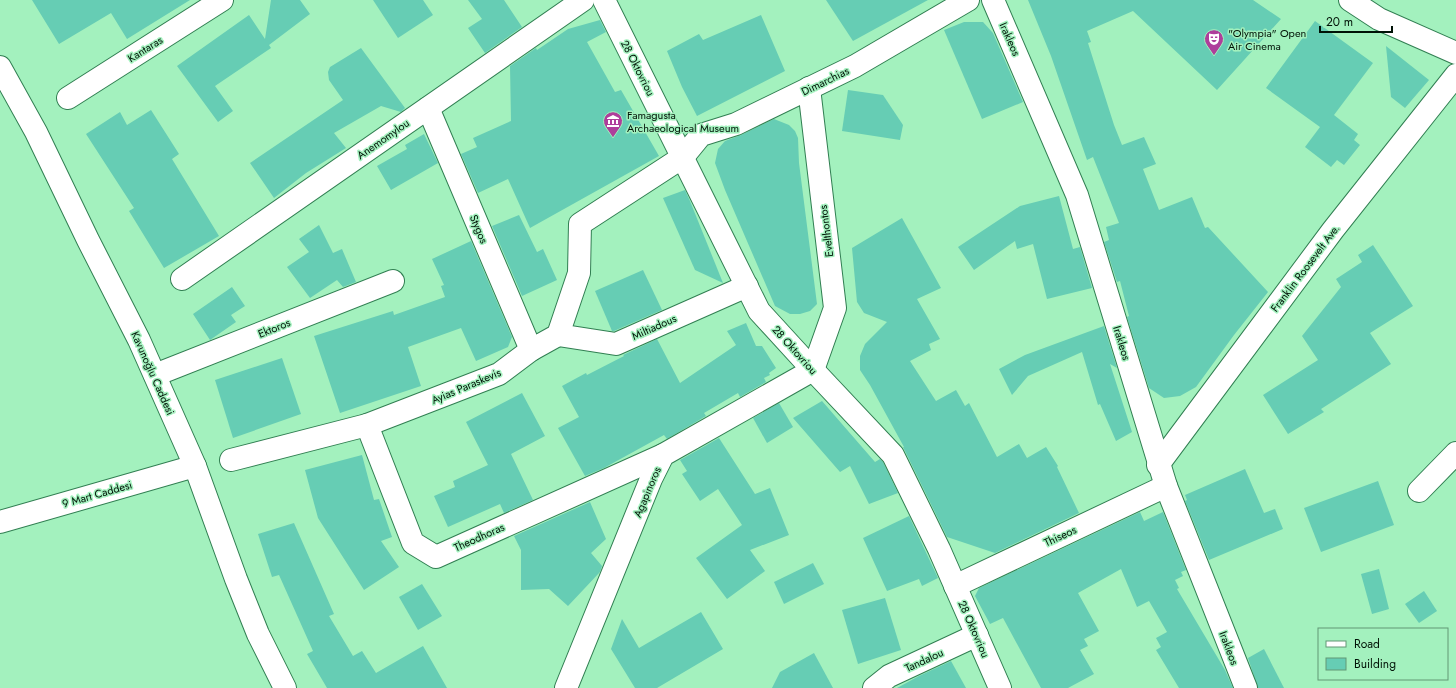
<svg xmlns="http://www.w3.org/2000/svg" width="1456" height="688" viewBox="0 0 1456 688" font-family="Jost,sans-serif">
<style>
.building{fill:#66cdb4}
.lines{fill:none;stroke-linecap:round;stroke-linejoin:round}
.street-casing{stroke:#317f52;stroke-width:24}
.secondary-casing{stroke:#317f52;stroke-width:24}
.street{stroke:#fff;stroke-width:22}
.secondary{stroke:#fff;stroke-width:22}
.labels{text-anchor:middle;stroke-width:3;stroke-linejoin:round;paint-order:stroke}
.poi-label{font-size:11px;fill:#001206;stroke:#a3f1be;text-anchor:start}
.street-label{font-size:11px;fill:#001206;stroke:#a3f1be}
</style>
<rect width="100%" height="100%" fill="#a3f1be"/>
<g class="building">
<path d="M 32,0 L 190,0 L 127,39 L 111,13 L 59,44 Z"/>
<path d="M 271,0 L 300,0 L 310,14 L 269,45 L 271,48 L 215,86 L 233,111 L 218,122 L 177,66 L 249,15 L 265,39 Z"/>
<path d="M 373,0 L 423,0 L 433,15 L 398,38 Z"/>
<path d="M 468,0 L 504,0 L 522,27 L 485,53 L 468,28 L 482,19 Z"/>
<path d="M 826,0 L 928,0 L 853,41 Z"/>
<path d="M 1028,0 L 1253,0 L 1281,19 L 1217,90 L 1133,11 L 1087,31 L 1091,42 L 1088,43 L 1114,125 L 1122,145 L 1144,137 L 1156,164 L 1143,169 L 1159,210 L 1192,197 L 1205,228 L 1208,227 L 1268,292 L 1234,335 L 1196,387 L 1180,396 L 1164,398 L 1149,388 L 1127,317 L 1129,316 L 1120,281 L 1117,282 L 1104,242 L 1109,240 L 1106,227 L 1119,223 L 1093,157 L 1087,160 L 1051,56 Z"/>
<path d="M 761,15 L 785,71 L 697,116 L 682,87 L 667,51 L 699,34 L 703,40 Z"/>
<path d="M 600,20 L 606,32 L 587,42 L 615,92 L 621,90 L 659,156 L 530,228 L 508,179 L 478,193 L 461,154 L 477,147 L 473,138 L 511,121 L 510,66 L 536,48 L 537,50 L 568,29 Z"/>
<path d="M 1315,21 L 1373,63 L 1334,115 L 1358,134 L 1354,140 L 1360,145 L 1344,165 L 1337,160 L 1331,167 L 1305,147 L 1320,127 L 1266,88 Z"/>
<path d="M 964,22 L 983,22 L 993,33 L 1023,102 L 982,119 L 944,30 Z"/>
<path d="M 1386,46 L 1429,80 L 1405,108 L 1391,97 Z"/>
<path d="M 361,48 L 405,108 L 401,112 L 381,106 L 334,133 L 346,148 L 306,173 L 274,198 L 250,163 L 343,100 L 329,80 L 328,72 L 330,67 Z"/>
<path d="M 848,90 L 883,95 L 903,125 L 900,140 L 842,131 Z"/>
<path d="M 151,110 L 179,154 L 172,159 L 219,236 L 164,268 L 129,211 L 134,208 L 86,134 L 120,112 L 127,125 Z"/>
<path d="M 774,119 L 789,125 L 795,131 L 798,138 L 799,163 L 817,304 L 810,311 L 800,314 L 790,314 L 775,306 L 725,190 L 715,163 L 718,149 L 725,141 L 741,135 Z"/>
<path d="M 424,134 L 438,163 L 391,190 L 377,166 L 407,149 L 405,145 Z"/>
<path d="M 685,190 L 690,201 L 723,283 L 695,270 L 663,198 Z"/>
<path d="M 1059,196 L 1073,249 L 1080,247 L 1092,288 L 1047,299 L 1033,244 L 1017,249 L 1015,241 L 974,270 L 958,247 L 1020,206 Z"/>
<path d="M 519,215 L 537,252 L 543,249 L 557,280 L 522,296 L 492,226 Z"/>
<path d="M 902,218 L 941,288 L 917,299 L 940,339 L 929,344 L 931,350 L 910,361 L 936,401 L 956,390 L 965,406 L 969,403 L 997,457 L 1019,444 L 1027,458 L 1046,447 L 1058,466 L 1057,467 L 1079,513 L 995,553 L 947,537 L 903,447 L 904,447 L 870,385 L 860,370 L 860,356 L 865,344 L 887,322 L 864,313 L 857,302 L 852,248 Z"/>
<path d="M 319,225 L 333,253 L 342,249 L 356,282 L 343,287 L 337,280 L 310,298 L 287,267 L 309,252 L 299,239 Z"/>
<path d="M 471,241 L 512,337 L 508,347 L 476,361 L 461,328 L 408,347 L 421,386 L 340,413 L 314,336 L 393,311 L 394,315 L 445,297 L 441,286 L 444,285 L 432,259 Z"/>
<path d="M 1373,245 L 1413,306 L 1370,333 L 1391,364 L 1321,409 L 1324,412 L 1288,434 L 1263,395 L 1318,360 L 1302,336 L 1341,287 L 1336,279 L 1362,262 L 1358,255 Z"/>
<path d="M 643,270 L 662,310 L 614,331 L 612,331 L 595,291 Z"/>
<path d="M 232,287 L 245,306 L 231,315 L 236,322 L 210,340 L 193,314 Z"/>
<path d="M 746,323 L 756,346 L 762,346 L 776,368 L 769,373 L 770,375 L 764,378 L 766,382 L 740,397 L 738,393 L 704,413 L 706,416 L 667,439 L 664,435 L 604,468 L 585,476 L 558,428 L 579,417 L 562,386 L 586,373 L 587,375 L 624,356 L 623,355 L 657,339 L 680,383 L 736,345 L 727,331 Z"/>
<path d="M 1104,326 L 1117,368 L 1110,364 L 1132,432 L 1116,441 L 1100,404 L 1098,405 L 1082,352 L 1028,376 L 1012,395 L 999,369 L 1025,355 Z"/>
<path d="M 282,358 L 301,414 L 233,438 L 215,380 Z"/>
<path d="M 522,393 L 545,436 L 511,454 L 533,500 L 504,513 L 500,504 L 448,527 L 434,496 L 455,487 L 453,481 L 488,465 L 466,422 Z"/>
<path d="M 822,401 L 875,462 L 880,459 L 883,462 L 898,493 L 869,504 L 850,466 L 840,472 L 793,418 Z"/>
<path d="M 779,403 L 793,427 L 767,443 L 753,418 Z"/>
<path d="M 719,438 L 755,494 L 770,488 L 789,535 L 750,550 L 765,571 L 727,599 L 696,558 L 742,525 L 718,489 L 700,501 L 682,474 L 687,471 L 680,460 Z"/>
<path d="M 362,455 L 374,500 L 379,499 L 392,537 L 381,541 L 399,567 L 364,590 L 318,518 L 305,470 Z"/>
<path d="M 1245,469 L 1264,513 L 1275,509 L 1283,529 L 1209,560 L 1185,501 L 1187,500 L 1185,495 Z"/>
<path d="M 1378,481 L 1394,525 L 1321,552 L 1304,508 Z"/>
<path d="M 590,502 L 606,539 L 591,553 L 602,566 L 600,572 L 568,606 L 549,589 L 521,590 L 521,550 L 514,536 Z"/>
<path d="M 1140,512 L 1144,521 L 1163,512 L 1186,570 L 1181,572 L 1183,576 L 1175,580 L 1179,588 L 1177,589 L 1225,670 L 1233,688 L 1179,688 L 1156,650 L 1161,647 L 1156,638 L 1167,632 L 1149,601 L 1137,607 L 1121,569 L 1078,593 L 1099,631 L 1084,639 L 1088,646 L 1080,650 L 1094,674 L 1068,688 L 1041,688 L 1003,618 L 990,624 L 975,596 L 979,588 Z"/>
<path d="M 909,516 L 938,578 L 922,586 L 919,579 L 887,591 L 863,538 Z"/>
<path d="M 294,523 L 334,614 L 329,616 L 353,656 L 362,651 L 376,673 L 423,646 L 447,688 L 327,688 L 307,654 L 313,651 L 279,575 L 272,577 L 258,534 Z"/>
<path d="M 813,563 L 824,584 L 784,604 L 774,582 Z"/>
<path d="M 1379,569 L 1389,609 L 1372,614 L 1361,574 Z"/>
<path d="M 422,584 L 442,616 L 418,630 L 399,597 Z"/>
<path d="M 1424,591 L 1437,611 L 1419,623 L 1405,604 Z"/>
<path d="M 885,598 L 901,650 L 858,664 L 842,610 Z"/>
<path d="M 701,612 L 723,649 L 657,688 L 635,688 L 611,649 L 622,619 L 639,648 Z"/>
<path d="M 1264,649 L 1284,688 L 1258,688 L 1248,658 Z"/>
<path d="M 814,653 L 833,688 L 772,688 L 780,672 Z"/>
<path d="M 951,661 L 966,688 L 897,688 L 919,676 Z"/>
</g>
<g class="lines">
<g class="street-casing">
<g id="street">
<path d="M 604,0 L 759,311 L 813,370 L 893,455 L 939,549 L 1000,688"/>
<path d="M 993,0 L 1077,195 L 1166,486 L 1246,688"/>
<path d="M 1350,0 L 1379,19 L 1456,53"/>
<path d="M 68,98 L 222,0"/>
<path d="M 428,108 L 531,350"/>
<path d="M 182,279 L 583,0"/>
<path d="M 558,335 L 616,344 L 747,286"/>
<path d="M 155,375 L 393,281"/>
<path d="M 367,425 L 413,543 L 436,557 L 663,455"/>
<path d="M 231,460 L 367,425 L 499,374 L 531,350 L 558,335 L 579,273 L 580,224 L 683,157 L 701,135 L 736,124 L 855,66 L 968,0"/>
<path d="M 1158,465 L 1333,230 L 1456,75"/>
<path d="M 1419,491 L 1456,453"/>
<path d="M 0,522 L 195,466"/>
<path d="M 955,586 L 1166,486"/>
<path d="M 566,688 L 651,479 L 663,455 L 813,370 L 835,308 L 809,88"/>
<path d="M 874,688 L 889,676 L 977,635"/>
</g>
</g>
<g class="secondary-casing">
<path id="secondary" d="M 0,67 L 36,132 L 88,240 L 139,340 L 195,466 L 236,579 L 258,634 L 285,688"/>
</g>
<use href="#street" class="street"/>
<use href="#secondary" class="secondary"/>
</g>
<defs>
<g id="theatre-pin" transform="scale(1)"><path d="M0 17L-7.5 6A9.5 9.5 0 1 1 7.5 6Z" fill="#ae3e9b" stroke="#a3f1be"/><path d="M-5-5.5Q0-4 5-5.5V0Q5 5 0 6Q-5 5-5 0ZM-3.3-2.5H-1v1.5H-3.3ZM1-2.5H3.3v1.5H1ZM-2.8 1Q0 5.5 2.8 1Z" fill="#fff"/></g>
<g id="museum-pin" transform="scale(1)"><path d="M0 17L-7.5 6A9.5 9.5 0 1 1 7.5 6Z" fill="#ae3e9b" stroke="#a3f1be"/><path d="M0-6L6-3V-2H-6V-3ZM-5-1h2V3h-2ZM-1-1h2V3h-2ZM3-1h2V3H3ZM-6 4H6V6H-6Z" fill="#fff"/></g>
</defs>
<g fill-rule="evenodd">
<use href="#theatre-pin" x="1214" y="39"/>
<use href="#museum-pin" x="613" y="121"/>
</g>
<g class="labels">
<g class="poi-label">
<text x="1228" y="37">"Olympia" Open<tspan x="1228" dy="13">Air Cinema</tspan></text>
<text x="627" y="119">Famagusta<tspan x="627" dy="13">Archaeological Museum</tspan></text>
</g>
<g class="street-label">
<text transform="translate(1010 39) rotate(66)" y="4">Irakleos</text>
<text transform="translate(145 49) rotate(-32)" y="4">Kantaras</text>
<text transform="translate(638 68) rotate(63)" y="4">28 Oktovriou</text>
<text transform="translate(825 81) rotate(-26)" y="4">Dimarchias</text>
<text transform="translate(383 139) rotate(-35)" y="4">Anemomylou</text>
<text transform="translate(479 229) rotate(67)" y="4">Stygos</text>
<text transform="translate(826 231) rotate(-97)" y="4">Evelthontos</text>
<text transform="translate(1305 268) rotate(-53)" y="4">Franklin Roosevelt Ave.</text>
<text transform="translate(654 327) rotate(-24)" y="4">Miltiadous</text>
<text transform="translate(274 328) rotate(-22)" y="4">Ektoros</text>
<text transform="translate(1122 343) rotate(73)" y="4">Irakleos</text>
<text transform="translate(795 350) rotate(48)" y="4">28 Oktovriou</text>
<text transform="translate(153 373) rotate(66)" y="4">Kavunoğlu Caddesi</text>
<text transform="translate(466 386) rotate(-23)" y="4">Ayias Paraskevis</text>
<text transform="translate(647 492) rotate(-67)" y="4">Agapinoros</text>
<text transform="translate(97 494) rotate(-16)" y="4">9 Mart Caddesi</text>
<text transform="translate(1060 536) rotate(-25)" y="4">Thiseos</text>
<text transform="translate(479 537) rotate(-24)" y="4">Theodhoras</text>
<text transform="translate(974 629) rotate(66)" y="4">28 Oktovriou</text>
<text transform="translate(1229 648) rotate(69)" y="4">Irakleos</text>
<text transform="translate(924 660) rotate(-25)" y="4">Tandalou</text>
</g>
</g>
<rect x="1318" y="628" width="130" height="52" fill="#a3f1be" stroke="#629874"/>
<rect x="1326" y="641" width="20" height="6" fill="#ffffff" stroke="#629874"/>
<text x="1354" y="648" font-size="12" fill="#001206">Road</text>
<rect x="1326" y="658" width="20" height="12" fill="#66cdb4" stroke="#629874"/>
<text x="1354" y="668" font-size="12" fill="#001206">Building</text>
<path d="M1320 26v6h72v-6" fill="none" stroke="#001206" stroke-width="2"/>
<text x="1326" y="26" font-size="12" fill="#001206" stroke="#a3f1be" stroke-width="3" paint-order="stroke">20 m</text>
</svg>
